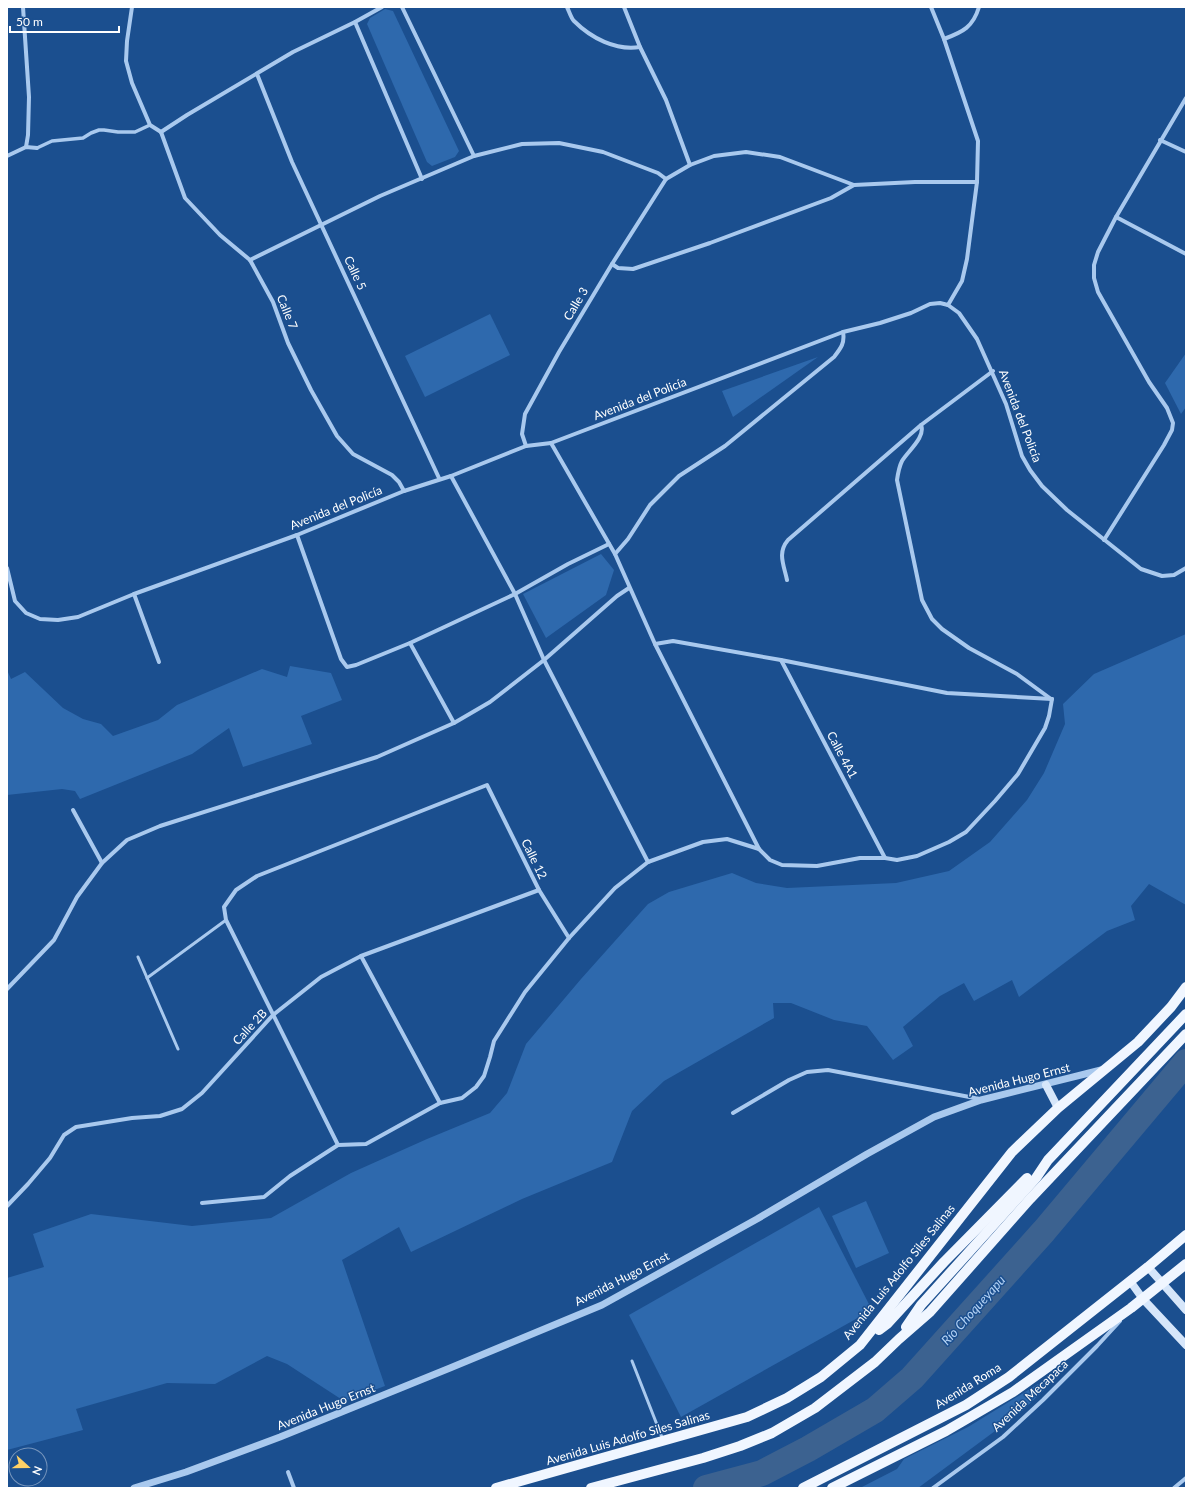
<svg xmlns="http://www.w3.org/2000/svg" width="1193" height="1495" viewBox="0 0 1193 1495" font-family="Lato,sans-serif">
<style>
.green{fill:#2e69ad}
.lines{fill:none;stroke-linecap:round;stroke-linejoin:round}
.river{stroke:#3c6290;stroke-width:26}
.service{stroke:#a9c9ee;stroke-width:3}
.pedestrian{stroke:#a9c9ee;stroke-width:3.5}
.minor{stroke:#a9c9ee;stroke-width:4}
.tertiary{stroke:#a9c9ee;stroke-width:7}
.secondary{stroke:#d6e6fa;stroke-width:8}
.primary{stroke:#f0f6ff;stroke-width:10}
.labels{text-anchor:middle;stroke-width:3;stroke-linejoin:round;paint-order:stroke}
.street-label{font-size:12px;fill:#fff;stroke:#1b4f8f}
.water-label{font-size:13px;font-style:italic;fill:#b5d3f5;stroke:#1b4f8f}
</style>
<rect width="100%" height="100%" fill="#1b4f8f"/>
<g class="green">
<path d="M 385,9 L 393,11 L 459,151 L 455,157 L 432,166 L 427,162 L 367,24 L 370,18 Z"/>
<path d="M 490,314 L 510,355 L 425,397 L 405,356 Z"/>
<path d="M 1186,353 L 1186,407 L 1181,414 L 1165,383 Z"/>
<path d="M 818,357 L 733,417 L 722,391 Z"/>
<path d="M 601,554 L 614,570 L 606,595 L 546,638 L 523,594 Z"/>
<path d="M 1186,634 L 1186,905 L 1149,884 L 1131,906 L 1135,920 L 1107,931 L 1019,997 L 1012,980 L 974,1001 L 964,983 L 940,996 L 903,1027 L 913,1046 L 893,1060 L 867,1026 L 834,1020 L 791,1003 L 773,1003 L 774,1018 L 664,1081 L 632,1111 L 612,1162 L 522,1199 L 411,1252 L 399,1227 L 342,1260 L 385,1386 L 344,1401 L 287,1364 L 267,1356 L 215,1384 L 167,1383 L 76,1409 L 83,1430 L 7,1450 L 7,1278 L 44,1267 L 33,1234 L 91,1214 L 192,1226 L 271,1218 L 351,1173 L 427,1139 L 490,1113 L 507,1093 L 526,1044 L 581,979 L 648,904 L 669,892 L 732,873 L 756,883 L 787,888 L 896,883 L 949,871 L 990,842 L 1027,800 L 1044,773 L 1065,724 L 1063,704 L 1094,674 Z"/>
<path d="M 290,666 L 331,673 L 342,700 L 301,716 L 312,744 L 243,767 L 229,728 L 192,754 L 80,799 L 75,791 L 62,789 L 7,795 L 7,670 L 11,679 L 25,672 L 63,708 L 83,719 L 101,724 L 113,736 L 158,720 L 177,705 L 262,669 L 287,677 Z"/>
<path d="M 866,1201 L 889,1253 L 856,1268 L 832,1216 Z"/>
<path d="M 819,1207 L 872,1310 L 681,1417 L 629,1315 Z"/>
<path d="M 1038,1384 L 1044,1385 L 1044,1390 L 1022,1411 L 918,1488 L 860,1488 L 897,1469 L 904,1459 L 968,1427 Z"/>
</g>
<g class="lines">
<path class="river" d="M 706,1488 L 762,1473 L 808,1449 L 875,1410 L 912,1378 L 1044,1231 L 1186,1062"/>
<g class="service">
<path d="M 138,957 L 178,1049"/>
<path d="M 147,978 L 226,920"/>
<path d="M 632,1361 L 663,1440"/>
</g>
<path class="pedestrian" d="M 37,148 L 52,141 L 83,138 L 91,133 L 99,130 L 104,130 L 118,132 L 135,132 L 150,125"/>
<g class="minor">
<path d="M 23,7 L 29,97 L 28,135 L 26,147"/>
<path d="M 132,7 L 127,41 L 126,61 L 132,83 L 150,125 L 161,132"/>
<path d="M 402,7 L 474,156"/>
<path d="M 567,7 C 569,11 571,18 574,21 C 591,38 616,51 640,47"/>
<path d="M 624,7 L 640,47 L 666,100 L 690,165"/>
<path d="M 931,7 L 944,39 L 978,141 L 977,182 L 967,259 L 962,281 L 948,305"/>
<path d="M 355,22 L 422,179"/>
<path d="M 944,39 C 963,32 973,27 979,7"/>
<path d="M 257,74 L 292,162 L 439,478"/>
<path d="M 161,132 L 185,198 L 220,235 L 250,260 L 273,302 L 288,343 L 311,390 L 337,436 L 353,454 L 392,475 L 399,482 L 404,491"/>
<path d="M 161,132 L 187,115 L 293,52 L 355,22 L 382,7"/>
<path d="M 1160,140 L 1186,152"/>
<path d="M 7,156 L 26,147 L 37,148"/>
<path d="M 1116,217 L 1186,254"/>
<path d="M 250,260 L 380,196 L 474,156 L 522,144 L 559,143 L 603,152 L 658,173 L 666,179"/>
<path d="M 612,264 L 618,268 L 633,269 L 710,243 L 831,198 L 854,185 L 915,182 L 977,182"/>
<path d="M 921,425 C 926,437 908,451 902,461 C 899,467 898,473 897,480 L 922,600 L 932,619 L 942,629 L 969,648 L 1017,674 L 1051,699"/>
<path d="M 551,443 L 615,554 L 655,644 L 759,849"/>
<path d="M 526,446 L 522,434 L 525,414 L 559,352 L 612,264 L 666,179 L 690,165 L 714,156 L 746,152 L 780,157 L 854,185"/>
<path d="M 451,476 L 515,594 L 544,660 L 648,862"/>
<path d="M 297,535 L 341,659 L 347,667 L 356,665 L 410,643 L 515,594 L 568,564 L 609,544"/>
<path d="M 1104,540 L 1164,445 L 1172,430 L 1173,423 L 1167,408 L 1149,382 L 1098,292 L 1094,278 L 1094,265 L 1098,252 L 1116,217 L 1186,98"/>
<path d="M 615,554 L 628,539 L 650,505 L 679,476 L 725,446 L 834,357 C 841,348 845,343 843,332"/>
<path d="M 7,568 L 15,601 L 26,613 L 40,619 L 58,620 L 78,617 L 134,594 L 297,535 L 404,491 L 451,476 L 526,446 L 551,443 L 843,332 L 880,323 L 911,313 L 930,304 L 940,303 L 948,305 L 959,313 L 977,339 L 1006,404 L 1022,456 L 1030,470 L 1042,486 L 1067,510 L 1141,569 L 1162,576 L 1174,575 L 1186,568"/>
<path d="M 787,580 C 784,565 777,553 788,540 L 921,425 L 993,371"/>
<path d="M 134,594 L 159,662"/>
<path d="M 410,643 L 454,723"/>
<path d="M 655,644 L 673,641 L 781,660 L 947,693 L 1052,699"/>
<path d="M 781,660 L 885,858"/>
<path d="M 73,810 L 102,863"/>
<path d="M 361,956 L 440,1103"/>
<path d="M 7,989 L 54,940 L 77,897 L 102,863 L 127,840 L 160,826 L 377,757 L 454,723 L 490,702 L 544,660 L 617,596 L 629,588"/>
<path d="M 733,1113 L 789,1080 L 807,1072 L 828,1070 L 980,1099"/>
<path d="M 338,1145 L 226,920 L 224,907 L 236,890 L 257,876 L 487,785 L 539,890 L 569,938"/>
<path d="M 202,1203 L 264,1197 L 290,1176 L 338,1145 L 366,1144 L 440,1103 L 462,1098 L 476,1087 L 484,1076 L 490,1057 L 494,1041 L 525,992 L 569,938 L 615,888 L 648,862 L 703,842 L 727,839 L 759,849 L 770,860 L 782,865 L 817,866 L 860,858 L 885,858 L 897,860 L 917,856 L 949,842 L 966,832 L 995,801 L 1018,774 L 1045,728 L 1049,716 L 1052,699"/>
<path d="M 7,1206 L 28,1184 L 50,1158 L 64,1135 L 76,1127 L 132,1118 L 160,1116 L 182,1109 L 202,1093 L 273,1015 L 321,977 L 361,956 L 539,890"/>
<path d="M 288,1472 L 294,1488"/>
<path d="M 933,1488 L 1003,1437 L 1043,1400 L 1097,1346 L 1120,1321"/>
<path d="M 1174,1488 L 1186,1478"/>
</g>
<path class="tertiary" d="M 134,1488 L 186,1472 L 280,1437 L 450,1368 L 602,1305 L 757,1219 L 867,1154 L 934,1117 L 981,1100 L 1101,1070"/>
<g class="secondary">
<path d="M 1046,1085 L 1058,1108"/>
<path d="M 1148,1267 L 1186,1310"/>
<path d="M 1130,1281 L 1143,1299 L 1186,1345"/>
</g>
<g class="primary">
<path d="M 906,1327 L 921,1305 L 1036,1178 L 1048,1160 L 1186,1014"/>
<path d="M 879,1330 L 887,1324 L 944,1262 L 1027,1178"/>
<path d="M 496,1488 L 747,1417 L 787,1398 L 821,1377 L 860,1345 L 1012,1152 L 1058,1108 L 1138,1042 L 1171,1007 L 1186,987"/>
<path d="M 591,1488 L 703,1458 L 740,1446 L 772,1433 L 815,1408 L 875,1362 L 899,1339 L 930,1312 L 1030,1199 L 1186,1034"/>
<path d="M 803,1488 L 966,1405 L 1009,1377 L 1148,1267 L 1186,1235"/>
<path d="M 832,1488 L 946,1431 L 1013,1392 L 1131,1308 L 1186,1264"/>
</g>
</g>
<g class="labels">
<g class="street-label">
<text transform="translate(355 273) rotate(65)" y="4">Calle 5</text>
<text transform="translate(576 304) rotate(-59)" y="4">Calle 3</text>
<text transform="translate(287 312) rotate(68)" y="4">Calle 7</text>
<text transform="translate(640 399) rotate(-21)" y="4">Avenida del Policía</text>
<text transform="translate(1020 416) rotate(69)" y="4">Avenida del Policía</text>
<text transform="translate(336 508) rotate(-22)" y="4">Avenida del Policía</text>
<text transform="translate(842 755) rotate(62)" y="4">Calle 4A1</text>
<text transform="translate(534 859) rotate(64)" y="4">Calle 12</text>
<text transform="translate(250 1027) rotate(-47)" y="4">Calle 2B</text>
<text transform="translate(1019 1080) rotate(-14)" y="4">Avenida Hugo Ernst</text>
<text transform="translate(899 1272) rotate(-51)" y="4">Avenida Luis Adolfo Siles Salinas</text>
<text transform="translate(622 1279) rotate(-27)" y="4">Avenida Hugo Ernst</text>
<text transform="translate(968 1386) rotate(-32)" y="4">Avenida Roma</text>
<text transform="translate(1030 1396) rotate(-43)" y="4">Avenida Mecapaca</text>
<text transform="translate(326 1407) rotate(-22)" y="4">Avenida Hugo Ernst</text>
<text transform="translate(628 1438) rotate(-16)" y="4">Avenida Luis Adolfo Siles Salinas</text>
</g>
<g class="water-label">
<text transform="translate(973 1310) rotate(-48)" y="5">Río Choqueyapu</text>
</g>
</g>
<rect width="1193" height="1495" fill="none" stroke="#ffffff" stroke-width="16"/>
<g transform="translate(28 1467) rotate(111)"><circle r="19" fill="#1b4f8f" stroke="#7695bc"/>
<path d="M0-3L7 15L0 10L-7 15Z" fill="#ffd166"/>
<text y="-6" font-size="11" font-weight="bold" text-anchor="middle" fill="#ffffff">N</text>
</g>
<path d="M10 26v6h109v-6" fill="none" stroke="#ffffff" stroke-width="2"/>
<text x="16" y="26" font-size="12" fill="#ffffff" stroke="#1b4f8f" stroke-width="3" paint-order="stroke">50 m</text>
</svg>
